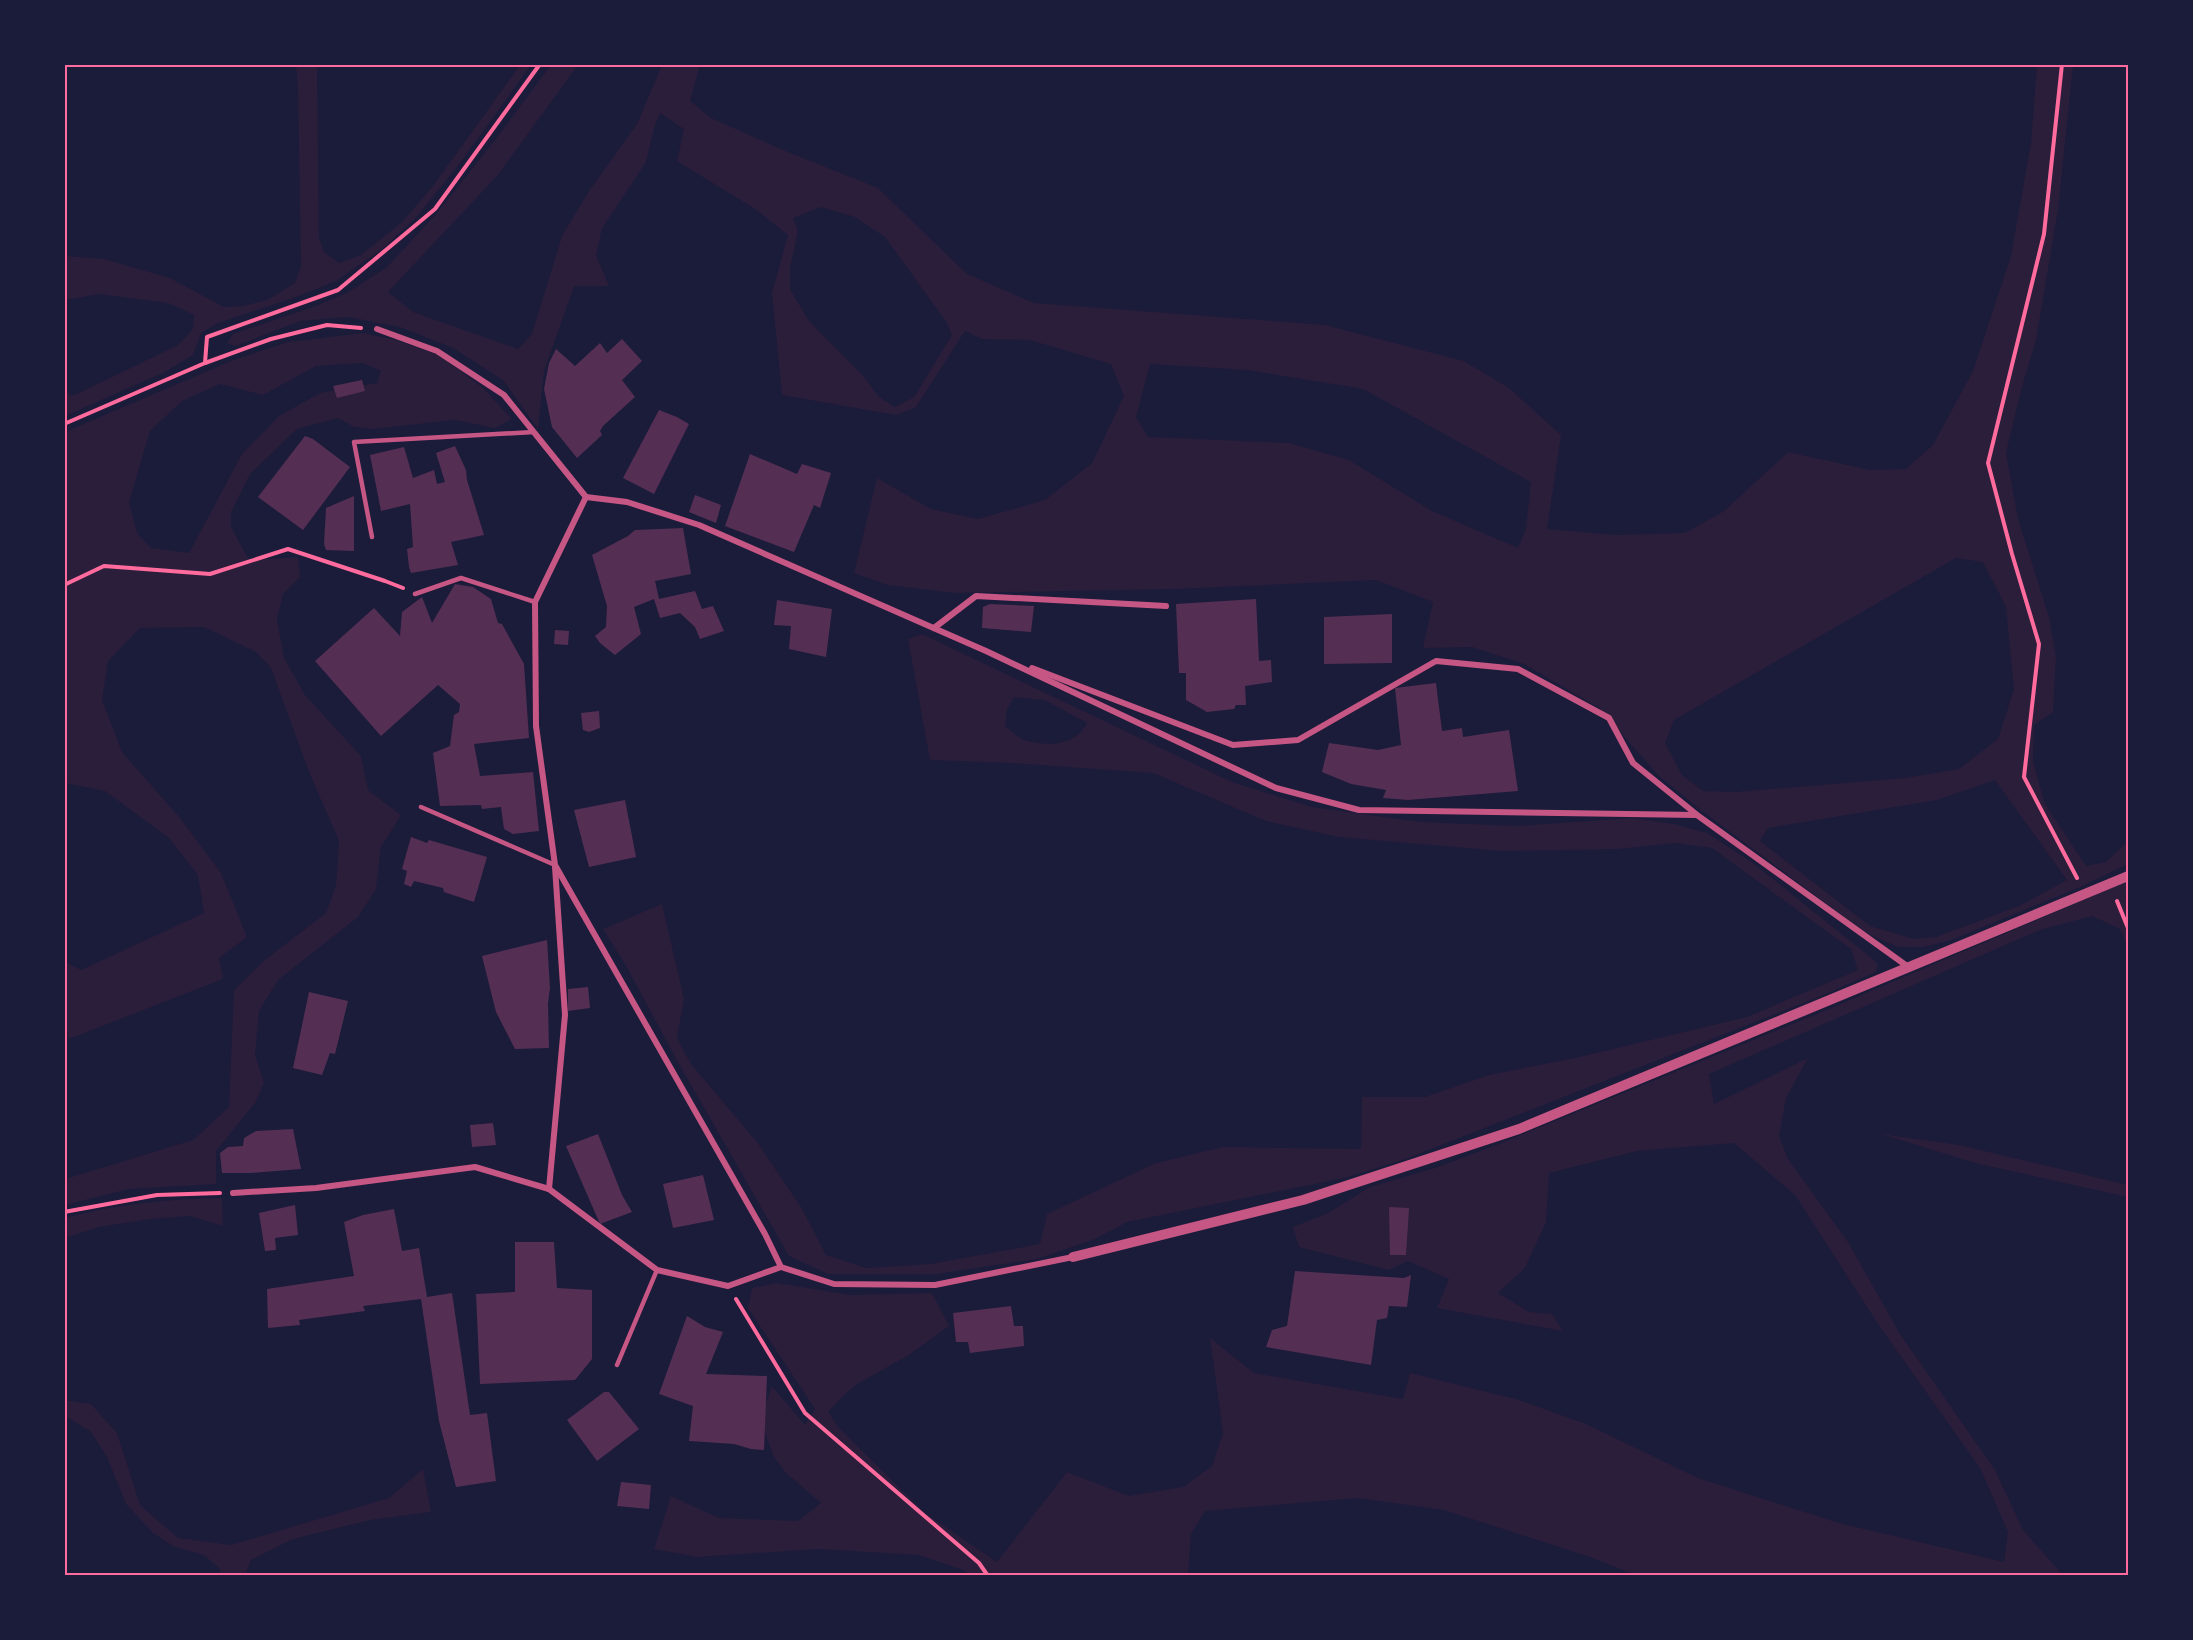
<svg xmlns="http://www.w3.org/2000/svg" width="2193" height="1640" viewBox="0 0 2193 1640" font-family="Raleway,sans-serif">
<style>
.green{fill:#2a1e3b;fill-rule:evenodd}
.building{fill:#542f53}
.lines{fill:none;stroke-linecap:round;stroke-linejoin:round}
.path{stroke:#ff6b9d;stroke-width:4}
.service{stroke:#c65784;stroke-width:4.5}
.minor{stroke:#c65784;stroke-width:6}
.tertiary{stroke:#c65784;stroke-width:10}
.neatline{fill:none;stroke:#ff6b9d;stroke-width:2}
</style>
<rect width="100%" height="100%" fill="#1b1b3a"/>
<g class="green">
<path d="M 296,65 L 317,65 L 319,238 L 324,252 L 339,263 L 361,255 L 402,222 L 433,186 L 520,65 L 531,65 L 460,163 L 415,219 L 381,250 L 336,281 L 299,296 L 218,323 L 201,333 L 193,355 L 165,372 L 65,416 L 65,389 L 71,396 L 81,392 L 178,345 L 193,329 L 194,315 L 168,303 L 99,294 L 65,300 L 65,256 L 104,259 L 170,278 L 224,307 L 243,306 L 267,300 L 295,283 L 301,266 L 298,88 Z"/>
<path d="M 551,65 L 578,65 L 497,176 L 388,292 L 413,312 L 518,349 L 532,334 L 562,236 L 589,191 L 637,124 L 662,65 L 700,65 L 690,101 L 711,118 L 783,150 L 878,188 L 967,274 L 1034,303 L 1325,325 L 1464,361 L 1509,388 L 1561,435 L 1547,529 L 1615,535 L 1685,533 L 1724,511 L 1788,452 L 1870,470 L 1906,469 L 1933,445 L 1973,371 L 2011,256 L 2031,143 L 2037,65 L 2073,65 L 2058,210 L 2036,340 L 2021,390 L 2006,453 L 2018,519 L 2049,617 L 2056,657 L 2053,712 L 2034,725 L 2033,762 L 2045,804 L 2086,866 L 2106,862 L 2128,841 L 2128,864 L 2080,887 L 1949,941 L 1923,947 L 1898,947 L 1866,933 L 1702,811 L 1659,776 L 1599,708 L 1524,664 L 1472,647 L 1423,648 L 1433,602 L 1376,580 L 1175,589 L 955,593 L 887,585 L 854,573 L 877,478 L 931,509 L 978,519 L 1045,500 L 1092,463 L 1124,396 L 1111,364 L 1030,340 L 982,339 L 965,331 L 916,407 L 896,415 L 782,395 L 772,293 L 788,235 L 755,209 L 677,161 L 684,129 L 660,113 L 654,128 L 646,162 L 602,228 L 596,255 L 609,286 L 574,286 L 544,371 L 538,429 L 503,380 L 453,348 L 400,327 L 348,317 L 300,321 L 235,346 L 227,343 L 233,334 L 313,307 L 347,293 L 387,267 L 437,213 L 495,140 ZM 821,207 L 855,217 L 885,237 L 947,323 L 952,335 L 914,397 L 895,407 L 879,397 L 864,377 L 809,321 L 790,289 L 790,268 L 798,231 L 793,218 ZM 1150,364 L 1248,370 L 1363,389 L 1531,482 L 1526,529 L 1518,548 L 1432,511 L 1349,460 L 1289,443 L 1148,437 L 1136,417 ZM 1956,558 L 1983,562 L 2006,607 L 2014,689 L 1998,739 L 1959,769 L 1905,778 L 1736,792 L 1703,791 L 1682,775 L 1665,743 L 1674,720 ZM 1995,780 L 2067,880 L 2019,906 L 1936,937 L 1914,939 L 1870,926 L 1760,841 L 1768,828 L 1937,800 Z"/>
<path d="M 363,333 L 396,340 L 441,356 L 483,388 L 512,419 L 495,428 L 454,420 L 374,429 L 354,427 L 338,418 L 297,429 L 250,474 L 231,512 L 231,527 L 249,560 L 298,557 L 300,577 L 283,594 L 277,620 L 284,658 L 305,695 L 361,756 L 368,790 L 401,815 L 381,847 L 376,889 L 358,917 L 278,980 L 259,1011 L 255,1055 L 264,1083 L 255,1103 L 216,1151 L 216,1184 L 129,1189 L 65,1205 L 65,1179 L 193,1140 L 229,1107 L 234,990 L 266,959 L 326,913 L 336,886 L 339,841 L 309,772 L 271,668 L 256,652 L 204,627 L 140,628 L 108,661 L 102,700 L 122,752 L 180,818 L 221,873 L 247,937 L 219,958 L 223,979 L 69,1039 L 65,1027 L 64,961 L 81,970 L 204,913 L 198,875 L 169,838 L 105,791 L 65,783 L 65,432 L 231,361 L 288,342 ZM 363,363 L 381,371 L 377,383 L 320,393 L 279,416 L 242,454 L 189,553 L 151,548 L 137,533 L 129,502 L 150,431 L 182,401 L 220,384 L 263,395 L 316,366 Z"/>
<path d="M 922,634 L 1232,782 L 1312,807 L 1421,822 L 1517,826 L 1632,818 L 1674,824 L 1707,833 L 1753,863 L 1874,960 L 1878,965 L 1876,972 L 1816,998 L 1403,1160 L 1344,1178 L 1127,1222 L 1095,1239 L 1037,1259 L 936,1274 L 828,1274 L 789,1256 L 679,1064 L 624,962 L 603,929 L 662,904 L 684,999 L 677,1038 L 691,1064 L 757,1142 L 801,1207 L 826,1255 L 866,1268 L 931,1264 L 1040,1244 L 1047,1214 L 1156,1163 L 1223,1147 L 1361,1149 L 1362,1097 L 1425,1097 L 1489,1075 L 1575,1058 L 1747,1017 L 1858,970 L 1851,949 L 1712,848 L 1675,843 L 1618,849 L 1503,851 L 1339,837 L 1266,821 L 1153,773 L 1012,763 L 930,760 L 908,639 ZM 1014,697 L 1044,700 L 1087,723 C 1075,746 1048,747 1024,740 C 1018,738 1011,730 1005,726 L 1007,709 Z"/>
<path d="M 2128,881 L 2128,947 L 2120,929 L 2092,916 L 2040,930 L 1709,1074 L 1714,1104 L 1808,1058 L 1786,1098 L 1779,1136 L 1788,1159 L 1848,1242 L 1900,1334 L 1995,1470 L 2023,1530 L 2063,1575 L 1636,1575 L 1587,1556 L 1444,1510 L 1357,1498 L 1205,1511 L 1191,1534 L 1188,1575 L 969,1576 L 966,1571 L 919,1555 L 819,1549 L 697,1557 L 654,1549 L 671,1496 L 719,1518 L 798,1521 L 821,1503 L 785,1472 L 774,1457 L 760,1420 L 772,1386 L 805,1425 L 815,1409 L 748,1308 L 752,1288 L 777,1283 L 850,1295 L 932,1293 L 949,1326 L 909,1355 L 859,1383 L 847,1392 L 828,1412 L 838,1427 L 925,1513 L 997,1562 L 1067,1472 L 1129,1496 L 1183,1487 L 1212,1466 L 1223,1433 L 1210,1338 L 1254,1373 L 1403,1399 L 1410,1373 L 1516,1399 L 1586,1424 L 1698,1478 L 1839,1523 L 2004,1562 L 2008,1532 L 1980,1468 L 1880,1327 L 1795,1195 L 1734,1143 L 1637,1151 L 1549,1173 L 1546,1222 L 1525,1268 L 1498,1293 L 1529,1312 L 1552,1314 L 1563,1331 L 1437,1308 L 1449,1279 L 1408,1261 L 1389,1270 L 1299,1247 L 1293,1227 L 1328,1213 L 1370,1187 L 1438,1167 L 1499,1144 L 1829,1009 Z"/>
<path d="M 1881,1134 L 1959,1145 L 2128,1185 L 2128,1197 L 1975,1163 Z"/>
<path d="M 222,1198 L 223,1226 L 190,1216 L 150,1219 L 99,1227 L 65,1238 L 65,1218 C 116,1204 168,1199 222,1198 Z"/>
<path d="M 64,1400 L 91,1404 L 117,1433 L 140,1505 L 178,1538 L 231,1545 L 389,1498 L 423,1469 L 431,1512 L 370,1520 L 293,1539 L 251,1560 L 245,1575 L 220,1575 L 220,1569 L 204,1555 L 175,1547 L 153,1533 L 126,1504 L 107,1457 L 91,1432 L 65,1416 Z"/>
</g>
<g class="building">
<path d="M 622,339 L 642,361 L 622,380 L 635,397 L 603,426 L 600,431 L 602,435 L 577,458 L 552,427 L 544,389 L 549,363 L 556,349 L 575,366 L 600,343 L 607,353 Z"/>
<path d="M 362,380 L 365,391 L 337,398 L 333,386 Z"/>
<path d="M 659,410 L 677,417 L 689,424 L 654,494 L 623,478 Z"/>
<path d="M 305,436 L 313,439 L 350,467 L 303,530 L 258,497 Z"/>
<path d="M 455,446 L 466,470 L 467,480 L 484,535 L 451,542 L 458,565 L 411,573 L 409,567 L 407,549 L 413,547 L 410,504 L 381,511 L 370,455 L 404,447 L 413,478 L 434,470 L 437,484 L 445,482 L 436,453 Z"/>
<path d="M 750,454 L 797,474 L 802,464 L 831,473 L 820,508 L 814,505 L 794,552 L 725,526 Z"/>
<path d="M 695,495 L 721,505 L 716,523 L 689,512 Z"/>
<path d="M 354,496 L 354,551 L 326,550 L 324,544 L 326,508 Z"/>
<path d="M 683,528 L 691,574 L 655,581 L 659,599 L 695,591 L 702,609 L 713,606 L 724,631 L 700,639 L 695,627 L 680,613 L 660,618 L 654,599 L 634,607 L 641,634 L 615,655 L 600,643 L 595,636 L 606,627 L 607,606 L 592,555 L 628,536 L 635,530 Z"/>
<path d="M 455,584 L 473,587 L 491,599 L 498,623 L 502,624 L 524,664 L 529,738 L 474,744 L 480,776 L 533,772 L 539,831 L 513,834 L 504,829 L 501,807 L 482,809 L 481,805 L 440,806 L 433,753 L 450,746 L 454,715 L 459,712 L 460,704 L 438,685 L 381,736 L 315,661 L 374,608 L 400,636 L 402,612 L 422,597 L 432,623 Z"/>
<path d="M 1256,599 L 1259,661 L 1271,660 L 1272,682 L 1245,686 L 1246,705 L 1236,705 L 1234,709 L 1207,712 L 1186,700 L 1186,673 L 1179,673 L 1176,604 Z"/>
<path d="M 777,600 L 832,609 L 826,657 L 789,649 L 791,626 L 774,625 Z"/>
<path d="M 990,604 L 1034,606 L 1031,632 L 982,628 L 983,607 Z"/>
<path d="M 1392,614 L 1392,663 L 1324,664 L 1324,617 Z"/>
<path d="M 555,630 L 569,631 L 568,645 L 554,644 Z"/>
<path d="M 1436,683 L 1442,731 L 1462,728 L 1463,737 L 1509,730 L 1518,791 L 1408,800 L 1383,798 L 1386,790 L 1351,784 L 1322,772 L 1329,743 L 1378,750 L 1401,745 L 1395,688 Z"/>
<path d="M 599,711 L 600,728 L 589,732 L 583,730 L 581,713 Z"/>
<path d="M 625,800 L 636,857 L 589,867 L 574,810 Z"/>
<path d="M 411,837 L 427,843 L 429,840 L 487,857 L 474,902 L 444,892 L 443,888 L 414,881 L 411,887 L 404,884 L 407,871 L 402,869 Z"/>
<path d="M 547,940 L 550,988 L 548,1003 L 549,1048 L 515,1049 L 496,1012 L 482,956 Z"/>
<path d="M 588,987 L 590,1008 L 568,1011 L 568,989 Z"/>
<path d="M 309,992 L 348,1001 L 335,1054 L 330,1053 L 322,1075 L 293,1068 Z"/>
<path d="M 493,1123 L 496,1145 L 472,1147 L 470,1125 Z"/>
<path d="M 293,1129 L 301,1169 L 251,1173 L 222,1173 L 220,1153 L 228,1147 L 243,1146 L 244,1138 L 256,1131 Z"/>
<path d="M 598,1134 L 622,1195 L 632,1212 L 600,1224 L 566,1146 Z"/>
<path d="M 703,1175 L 714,1220 L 673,1228 L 663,1184 Z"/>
<path d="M 295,1205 L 298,1235 L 275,1238 L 276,1250 L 265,1251 L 259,1213 Z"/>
<path d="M 1389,1207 L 1409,1208 L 1406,1255 L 1390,1255 Z"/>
<path d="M 394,1209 L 402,1251 L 419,1248 L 427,1297 L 452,1293 L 470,1415 L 487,1413 L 496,1481 L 456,1487 L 439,1421 L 421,1299 L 363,1306 L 365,1311 L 299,1320 L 300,1325 L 268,1328 L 267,1289 L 354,1276 L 344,1222 L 363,1215 Z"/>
<path d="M 515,1242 L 554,1242 L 557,1288 L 592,1290 L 592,1359 L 575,1380 L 480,1384 L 476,1294 L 515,1292 Z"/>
<path d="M 1295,1271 L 1404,1278 L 1411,1275 L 1407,1307 L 1389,1306 L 1387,1318 L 1377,1320 L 1371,1365 L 1266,1347 L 1272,1330 L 1287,1326 Z"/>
<path d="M 1011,1306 L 1014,1326 L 1023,1326 L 1024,1346 L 970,1353 L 968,1342 L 956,1342 L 953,1313 Z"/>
<path d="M 687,1316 L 705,1327 L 723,1332 L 706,1374 L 767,1376 L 764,1450 L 751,1449 L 734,1444 L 689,1441 L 693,1406 L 659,1394 Z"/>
<path d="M 604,1392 L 609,1392 L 639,1429 L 597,1461 L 567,1420 Z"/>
<path d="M 621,1482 L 651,1485 L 649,1509 L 617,1506 Z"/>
</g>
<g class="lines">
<g class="path">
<path d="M 2062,64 L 2044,234 L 1988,463 L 2012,554 L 2039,644 L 2024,777 L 2077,878"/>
<path d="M 205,363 L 207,337 L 338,290 L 435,209 L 540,64"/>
<path d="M 64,424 L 205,363 L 271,339 L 327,325 L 361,328"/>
<path d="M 64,585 L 104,566 L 210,574 L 288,549 L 385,581 L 403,588"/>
<path d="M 2117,901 L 2128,928"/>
<path d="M 64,1212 L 157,1195 L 220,1193"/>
<path d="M 736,1299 L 805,1413 L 979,1563 L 988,1576"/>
</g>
<g class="service">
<path d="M 372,537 L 354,442 L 534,432"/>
<path d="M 415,594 L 461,578 L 535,602"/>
<path d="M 421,807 L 555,865"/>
<path d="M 617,1365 L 657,1270"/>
</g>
<g class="minor">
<path d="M 377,329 L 437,351 L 504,395 L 586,497 L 627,502 L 699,525 L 986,651 L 1276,788 L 1359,810 L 1697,815 L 1907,966"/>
<path d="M 586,497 L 535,602 L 536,726 L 555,865 L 765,1234 L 781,1267 L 834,1284 L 935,1285 L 1073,1257"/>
<path d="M 934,628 L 976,596 L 1166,606"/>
<path d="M 1032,668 L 1233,745 L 1298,740 L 1436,661 L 1518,669 L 1609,718 L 1633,763 L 1696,814"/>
<path d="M 549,1189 L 565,1015 L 555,867"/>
<path d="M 233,1193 L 316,1188 L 475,1167 L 549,1189 L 657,1270 L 728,1286 L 781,1267"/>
</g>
<path class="tertiary" d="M 1073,1257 L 1303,1200 L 1519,1129 L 2128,876"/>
</g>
<rect width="2193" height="1640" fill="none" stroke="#1b1b3a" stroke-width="132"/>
<rect x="66" y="66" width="2061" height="1508" class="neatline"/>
</svg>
